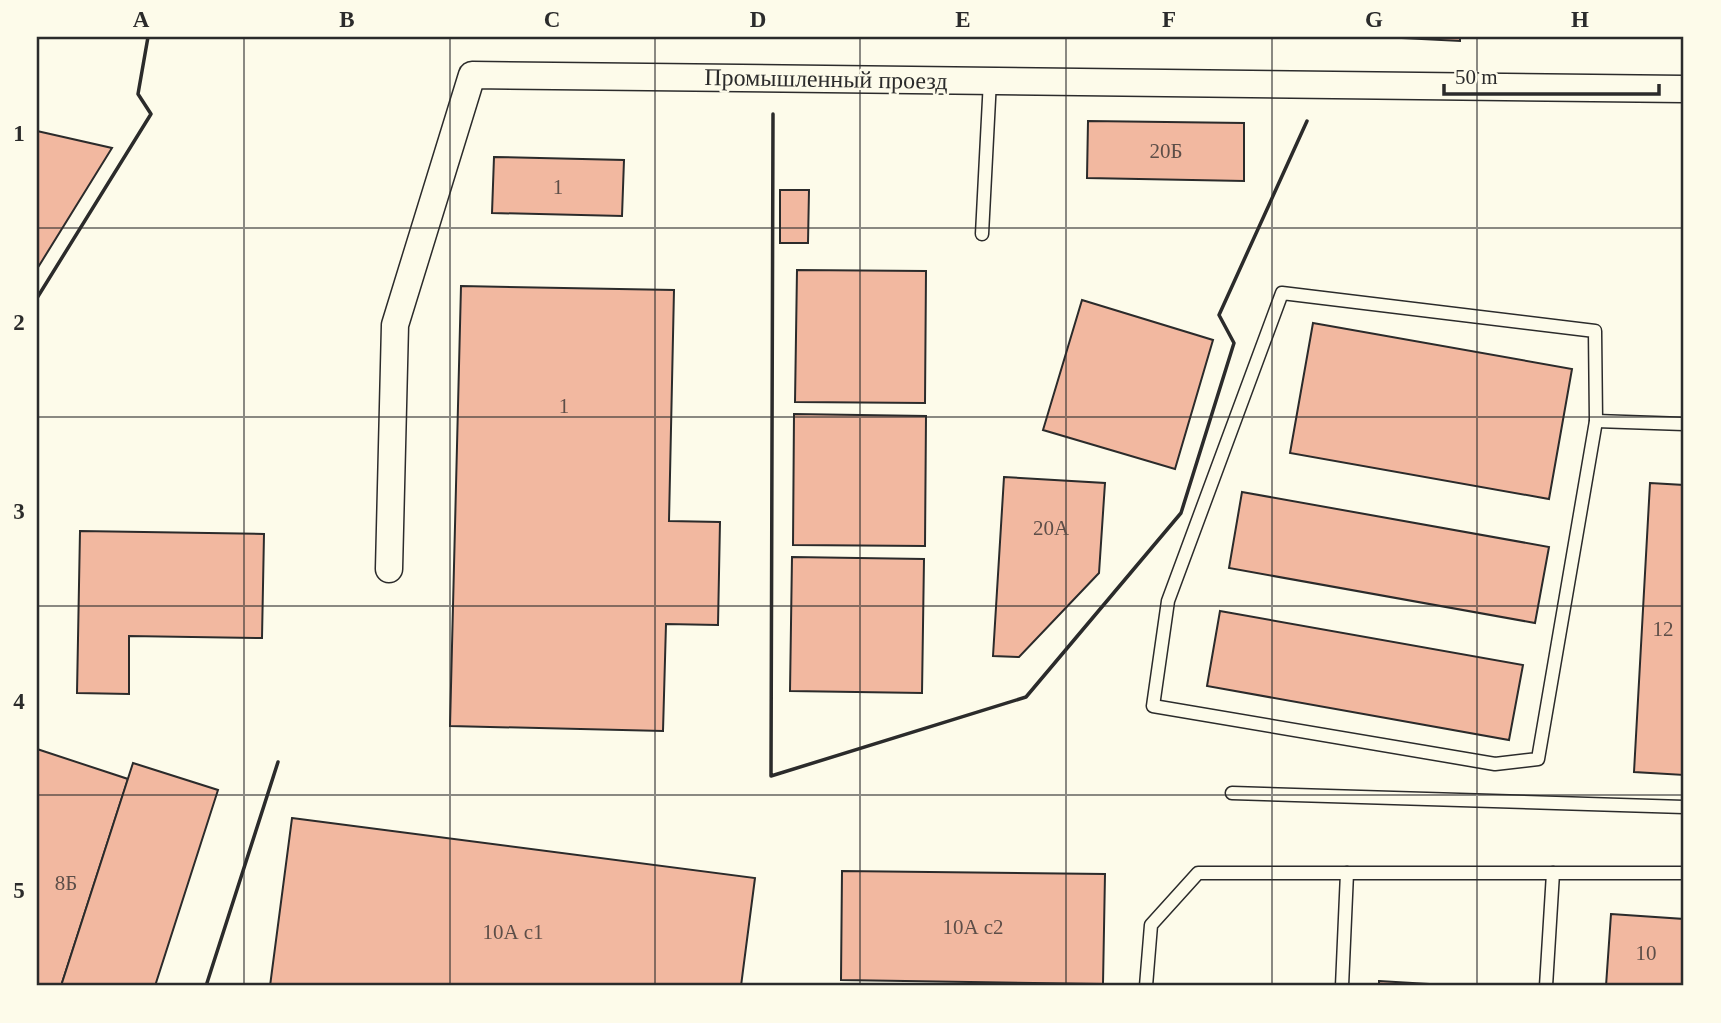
<svg xmlns="http://www.w3.org/2000/svg" width="1721" height="1023" viewBox="0 0 1721 1023" font-family="Georgia,serif">
<style>
.building{fill:#f2b8a0;stroke:#2b2b2b;stroke-width:2}
.lines{fill:none;stroke-linecap:round;stroke-linejoin:round}
.lane-casing{stroke:#2b2b2b;stroke-width:15}
.street-casing{stroke:#2b2b2b;stroke-width:29}
.lane{stroke:#fdfbea;stroke-width:12}
.street{stroke:#fdfbea;stroke-width:26}
.wall{stroke:#2b2b2b;stroke-width:3.5}
.grid{fill:none;stroke:#2b2b2b;stroke-width:2;stroke-opacity:0.55}
.labels{text-anchor:middle;stroke-width:5;stroke-linejoin:round;paint-order:stroke}
.number-label{font-size:21px;fill:#5d4e48}
.street-label{font-size:24px;fill:#2b2b2b;stroke:#fdfbea}
.neatline{fill:none;stroke:#2b2b2b;stroke-width:2.5}
.grid-label{font-size:23px;text-anchor:middle;font-weight:bold;fill:#2b2b2b}
</style>
<rect width="100%" height="100%" fill="#fdfbea"/>
<g class="building">
<path d="M 1382,37 L 1460,37 L 1460,41 Z"/>
<path d="M 1088,121 L 1244,123 L 1244,181 L 1087,178 Z"/>
<path d="M 37,131 L 112,148 L 37,269 Z"/>
<path d="M 494,157 L 624,160 L 622,216 L 492,213 Z"/>
<path d="M 780,190 L 809,190 L 808,243 L 780,243 Z"/>
<path d="M 797,270 L 926,271 L 925,403 L 795,402 Z"/>
<path d="M 461,286 L 674,290 L 669,521 L 720,522 L 718,625 L 666,624 L 663,731 L 450,726 Z"/>
<path d="M 1082,300 L 1213,340 L 1175,469 L 1043,430 Z"/>
<path d="M 1313,323 L 1572,369 L 1549,499 L 1290,453 Z"/>
<path d="M 794,414 L 926,416 L 925,546 L 793,545 Z"/>
<path d="M 1004,477 L 1105,483 L 1099,573 L 1019,657 L 993,656 Z"/>
<path d="M 1650,483 L 1684,485 L 1684,775 L 1634,772 Z"/>
<path d="M 1242,492 L 1549,547 L 1535,623 L 1229,568 Z"/>
<path d="M 80,531 L 264,534 L 262,638 L 129,636 L 129,694 L 77,693 Z"/>
<path d="M 792,557 L 924,559 L 922,693 L 790,691 Z"/>
<path d="M 1220,611 L 1523,665 L 1509,740 L 1207,686 Z"/>
<path d="M 37,749 L 128,779 L 61,986 L 37,986 Z"/>
<path d="M 133,763 L 218,790 L 155,986 L 61,986 Z"/>
<path d="M 292,818 L 755,878 L 741,986 L 270,986 Z"/>
<path d="M 842,871 L 1105,874 L 1103,984 L 841,980 Z"/>
<path d="M 1611,914 L 1684,919 L 1684,986 L 1606,986 Z"/>
<path d="M 1379,981 L 1463,986 L 1379,986 Z"/>
</g>
<g class="lines">
<g class="lane-casing">
<g id="lane">
<path d="M 982,234 L 990,80"/>
<path d="M 1282,293 L 1595,331 L 1596,421 L 1538,759 L 1495,764 L 1153,706 L 1168,601 Z"/>
<path d="M 1596,421 L 1684,424"/>
<path d="M 1232,793 L 1684,807"/>
<path d="M 1146,986 L 1151,925 L 1198,873 L 1684,873"/>
<path d="M 1342,986 L 1347,873"/>
<path d="M 1546,986 L 1553,873"/>
</g>
</g>
<g class="street-casing">
<path id="street" d="M 389,569 L 395,325 L 472,75 L 1684,89"/>
</g>
<use href="#lane" class="lane"/>
<use href="#street" class="street"/>
<g class="wall">
<path d="M 773,114 L 771,776 L 1026,697 L 1181,513 L 1234,343 L 1219,315 L 1307,121"/>
<path d="M 37,298 L 151,114 L 138,94 L 148,37"/>
<path d="M 206,986 L 278,762"/>
</g>
</g>
<path class="grid" d="M 244,37 L 244,986M 450,37 L 450,986M 655,37 L 655,986M 860,37 L 860,986M 1066,37 L 1066,986M 1272,37 L 1272,986M 1477,37 L 1477,986M 37,228 L 1684,228M 37,417 L 1684,417M 37,606 L 1684,606M 37,795 L 1684,795"/>
<g class="labels">
<g class="number-label">
<text x="1166" y="158">20Б</text>
<text x="558" y="194">1</text>
<text x="564" y="413">1</text>
<text x="1051" y="535">20А</text>
<text x="1663" y="636">12</text>
<text x="66" y="890">8Б</text>
<text x="973" y="934">10А с2</text>
<text x="513" y="939">10А с1</text>
<text x="1646" y="960">10</text>
</g>
<g class="street-label">
<text transform="translate(826 79) rotate(1)" y="8">Промышленный проезд</text>
</g>
</g>
<rect width="1721" height="1023" fill="none" stroke="#fdfbea" stroke-width="77"/>
<path d="M1444 84v10h215v-10" fill="none" stroke="#2b2b2b" stroke-width="3.5"/>
<text x="1455" y="84" font-size="21" fill="#2b2b2b" stroke="#fdfbea" stroke-width="5" paint-order="stroke">50 m</text>
<rect x="38" y="38" width="1644" height="946" class="neatline"/>
<g class="grid-label">
<text x="141" y="27">A</text>
<text x="347" y="27">B</text>
<text x="552" y="27">C</text>
<text x="758" y="27">D</text>
<text x="963" y="27">E</text>
<text x="1169" y="27">F</text>
<text x="1374" y="27">G</text>
<text x="1580" y="27">H</text>
<text x="19" y="141">1</text>
<text x="19" y="330">2</text>
<text x="19" y="519">3</text>
<text x="19" y="709">4</text>
<text x="19" y="898">5</text>
</g>
</svg>
